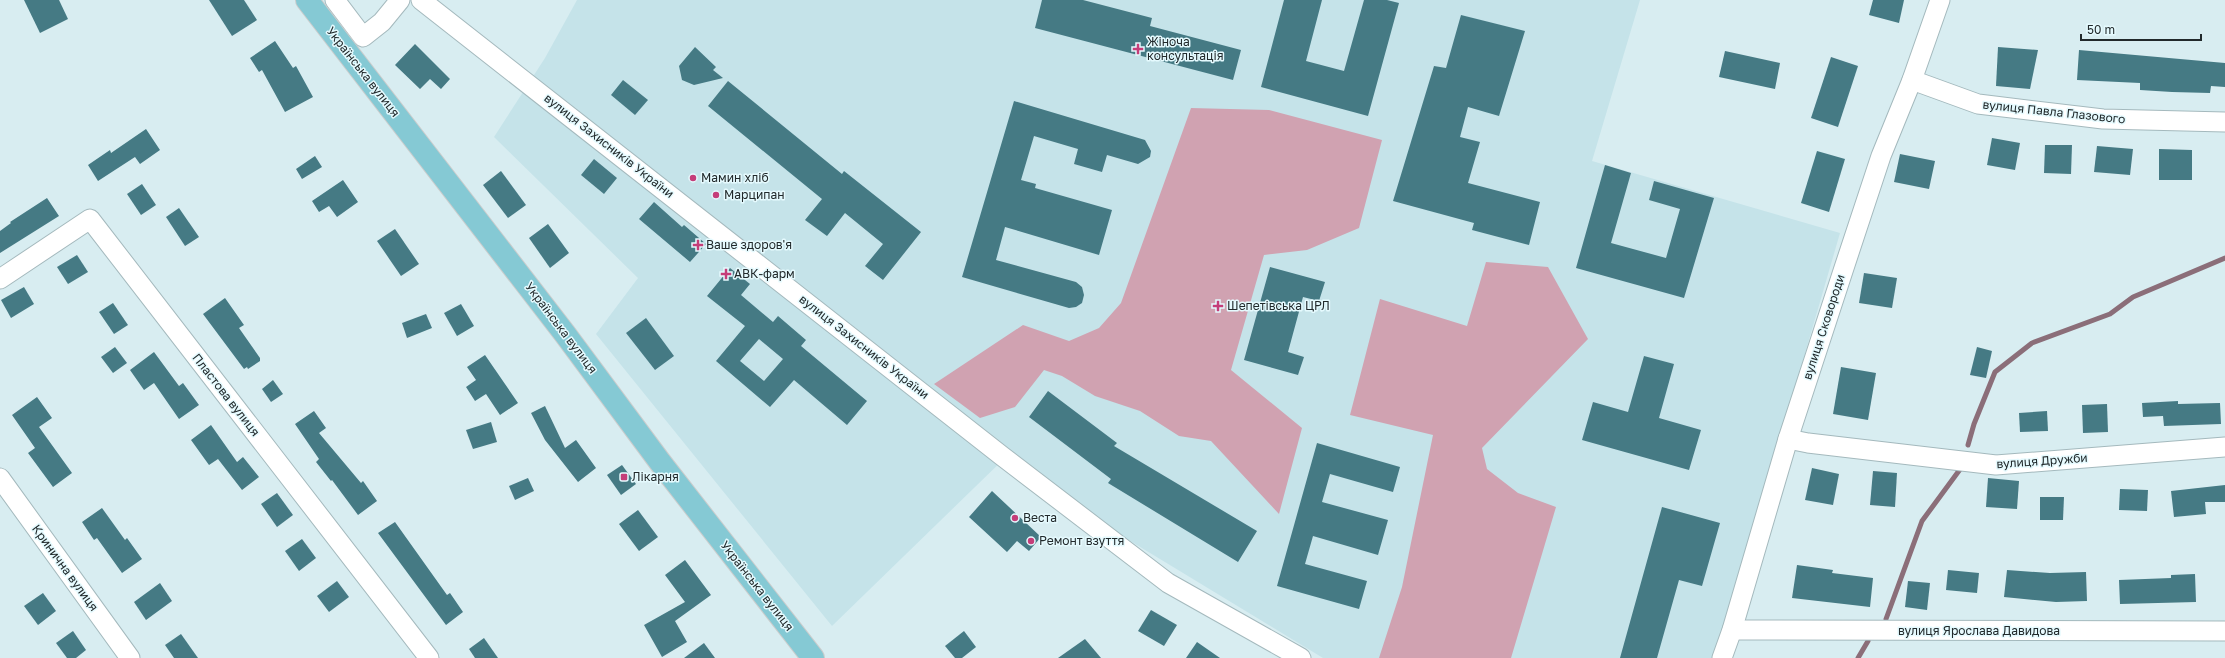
<svg xmlns="http://www.w3.org/2000/svg" width="2225" height="658" viewBox="0 0 2225 658" font-family="'Golos Text',sans-serif">
<style>
.built{fill:#c5e3e9}
.forest{fill:#d0a2b1}
.lines{fill:none;stroke-linecap:round;stroke-linejoin:round}
.stream{stroke:#8b6e79;stroke-width:5}
.building{fill:#457a84;fill-rule:evenodd}
.minor-casing{stroke:#a4b9bd;stroke-width:21}
.major-casing{stroke:#cacccc;stroke-width:24}
.minor{stroke:#fff;stroke-width:19}
.major{stroke:#85c9d4;stroke-width:22}
.poi-dot{fill:#c53d79;stroke:#e5fafe;stroke-width:1.5}
.labels{text-anchor:middle;stroke-width:3;stroke-linejoin:round;paint-order:stroke}
.poi-label{font-size:12px;fill:#21292b;stroke:#e5fafe;text-anchor:start}
.street-label{font-size:12px;fill:#21292b;stroke:#e5fafe}
</style>
<rect width="100%" height="100%" fill="#d8edf1"/>
<path class="built" d="M 577,0 L 1640,0 L 1592,161 L 1840,233 L 1730,612 L 1712,658 L 1323,658 L 1127,539 L 1010,453 L 832,626 L 596,334 L 638,278 L 494,137 L 545,58 Z"/>
<g class="forest">
<path d="M 1191,108 L 1269,110 L 1382,140 L 1359,228 L 1307,250 L 1264,255 L 1231,370 L 1302,428 L 1279,514 L 1211,441 L 1179,436 L 1140,411 L 1095,396 L 1062,376 L 1044,370 L 1015,407 L 980,418 L 934,384 L 1023,325 L 1069,341 L 1099,328 L 1121,303 Z"/>
<path d="M 1486,262 L 1548,267 L 1588,339 L 1482,448 L 1487,469 L 1518,493 L 1556,507 L 1511,658 L 1379,658 L 1402,587 L 1433,435 L 1350,415 L 1380,299 L 1467,326 Z"/>
</g>
<g class="lines">
<g class="stream">
<path d="M 1968,445 L 1974,424 L 1995,372 L 2032,343 L 2110,314 L 2133,297 L 2225,258"/>
<path d="M 1886,619 L 1922,521 L 1961,468"/>
<path d="M 1858,658 L 1868,641"/>
</g>
</g>
<g class="building">
<path d="M 24,0 L 59,0 L 68,19 L 40,33 Z"/>
<path d="M 209,0 L 244,0 L 257,20 L 232,36 Z"/>
<path d="M 1042,0 L 1083,0 L 1152,18 L 1150,26 L 1241,50 L 1233,80 L 1035,28 Z"/>
<path d="M 1284,0 L 1322,0 L 1306,61 L 1344,71 L 1364,0 L 1387,0 L 1399,3 L 1368,116 L 1261,87 Z"/>
<path d="M 1873,0 L 1904,0 L 1899,23 L 1869,15 Z"/>
<path d="M 1461,15 L 1525,31 L 1499,116 L 1468,107 L 1460,137 L 1480,142 L 1468,183 L 1540,202 L 1529,245 L 1472,230 L 1474,223 L 1393,201 L 1434,66 L 1446,68 Z"/>
<path d="M 275,41 L 293,68 L 296,66 L 313,97 L 285,112 L 262,70 L 259,72 L 250,58 Z"/>
<path d="M 415,44 L 450,79 L 441,89 L 430,79 L 420,89 L 395,65 Z"/>
<path d="M 695,47 L 716,67 L 713,70 L 723,78 L 694,85 L 682,80 L 679,66 Z"/>
<path d="M 1998,47 L 2038,50 L 2030,89 L 1996,86 Z"/>
<path d="M 2079,50 L 2225,63 L 2225,87 L 2211,86 L 2210,93 L 2172,92 L 2140,90 L 2140,83 L 2077,80 Z"/>
<path d="M 1725,51 L 1780,63 L 1775,89 L 1719,77 Z"/>
<path d="M 1831,57 L 1858,66 L 1838,127 L 1811,118 Z"/>
<path d="M 623,80 L 648,100 L 635,115 L 611,95 Z"/>
<path d="M 728,81 L 842,174 L 844,171 L 921,232 L 883,280 L 865,266 L 883,244 L 845,213 L 827,236 L 805,220 L 822,199 L 708,106 Z"/>
<path d="M 1014,101 L 1145,140 L 1151,151 L 1150,157 L 1138,164 L 1107,155 L 1102,172 L 1074,164 L 1078,149 L 1034,136 L 1021,180 L 1036,184 L 1035,188 L 1112,210 L 1099,255 L 1005,227 L 996,260 L 1076,282 L 1082,287 L 1084,295 L 1082,303 L 1076,307 L 1069,308 L 962,277 Z"/>
<path d="M 146,129 L 160,150 L 140,164 L 135,157 L 98,181 L 88,165 L 110,150 L 111,153 Z"/>
<path d="M 1992,138 L 2020,143 L 2015,170 L 1987,165 Z"/>
<path d="M 2045,145 L 2072,145 L 2071,174 L 2044,173 Z"/>
<path d="M 2097,146 L 2133,149 L 2130,175 L 2094,172 Z"/>
<path d="M 2159,149 L 2192,150 L 2192,180 L 2159,180 Z"/>
<path d="M 1817,151 L 1845,159 L 1829,212 L 1801,203 Z"/>
<path d="M 1900,154 L 1935,161 L 1929,189 L 1894,182 Z"/>
<path d="M 315,156 L 322,167 L 302,179 L 296,169 Z"/>
<path d="M 594,159 L 617,178 L 604,194 L 581,175 Z"/>
<path d="M 1605,165 L 1631,173 L 1611,243 L 1666,258 L 1680,209 L 1649,200 L 1654,181 L 1714,198 L 1684,298 L 1576,268 Z"/>
<path d="M 501,171 L 526,205 L 508,218 L 483,185 Z"/>
<path d="M 343,180 L 358,202 L 337,217 L 329,206 L 319,212 L 312,201 Z"/>
<path d="M 142,184 L 156,205 L 141,215 L 127,194 Z"/>
<path d="M 47,198 L 59,216 L 0,253 L 0,231 L 11,223 L 10,222 Z"/>
<path d="M 654,202 L 682,227 L 684,225 L 706,244 L 690,262 L 639,219 Z"/>
<path d="M 179,208 L 199,237 L 185,246 L 166,217 Z"/>
<path d="M 548,224 L 569,253 L 550,268 L 529,238 Z"/>
<path d="M 395,229 L 419,264 L 401,276 L 377,241 Z"/>
<path d="M 77,255 L 88,272 L 68,284 L 57,267 Z"/>
<path d="M 1270,267 L 1325,282 L 1319,301 L 1303,297 L 1288,352 L 1304,357 L 1298,375 L 1244,360 Z"/>
<path d="M 730,268 L 750,284 L 741,295 L 773,322 L 778,316 L 806,340 L 801,346 L 867,401 L 847,425 L 794,380 L 770,407 L 716,361 L 745,326 L 707,296 ZM 759,339 L 783,359 L 764,381 L 740,361 Z"/>
<path d="M 1864,273 L 1897,278 L 1892,308 L 1859,303 Z"/>
<path d="M 24,287 L 34,304 L 11,318 L 1,300 Z"/>
<path d="M 225,298 L 244,325 L 239,328 L 260,358 L 260,361 L 248,369 L 247,367 L 244,369 L 203,314 Z"/>
<path d="M 113,303 L 128,325 L 114,334 L 99,312 Z"/>
<path d="M 461,304 L 474,326 L 457,336 L 444,313 Z"/>
<path d="M 426,314 L 432,328 L 407,338 L 402,323 Z"/>
<path d="M 646,318 L 674,356 L 655,370 L 626,333 Z"/>
<path d="M 115,347 L 127,363 L 113,373 L 101,357 Z"/>
<path d="M 1977,347 L 1992,351 L 1986,378 L 1970,375 Z"/>
<path d="M 154,352 L 179,386 L 183,383 L 199,405 L 179,419 L 154,383 L 144,390 L 130,370 Z"/>
<path d="M 485,355 L 518,403 L 500,415 L 486,394 L 475,401 L 466,387 L 476,380 L 467,367 Z"/>
<path d="M 1644,356 L 1674,364 L 1659,418 L 1701,430 L 1689,470 L 1582,440 L 1593,402 L 1628,412 Z"/>
<path d="M 1841,367 L 1876,373 L 1868,420 L 1833,414 Z"/>
<path d="M 273,380 L 283,394 L 271,402 L 262,389 Z"/>
<path d="M 1048,391 L 1117,443 L 1114,446 L 1257,531 L 1238,562 L 1108,483 L 1111,479 L 1029,417 Z"/>
<path d="M 37,397 L 52,418 L 39,427 L 72,473 L 53,487 L 28,453 L 35,448 L 12,415 Z"/>
<path d="M 2178,401 L 2178,404 L 2220,403 L 2221,424 L 2164,426 L 2163,416 L 2143,417 L 2142,403 Z"/>
<path d="M 2107,404 L 2108,432 L 2083,433 L 2082,405 Z"/>
<path d="M 545,406 L 565,448 L 576,440 L 596,468 L 578,482 L 545,440 L 531,413 Z"/>
<path d="M 314,411 L 326,428 L 319,433 L 361,483 L 363,481 L 377,501 L 358,515 L 332,480 L 331,481 L 316,462 L 319,459 L 295,424 Z"/>
<path d="M 2047,411 L 2048,431 L 2020,432 L 2019,413 Z"/>
<path d="M 491,422 L 497,442 L 473,449 L 466,430 Z"/>
<path d="M 211,425 L 237,462 L 243,457 L 259,477 L 242,490 L 218,459 L 209,465 L 191,440 Z"/>
<path d="M 1317,443 L 1400,467 L 1393,492 L 1330,474 L 1322,502 L 1388,520 L 1378,555 L 1313,536 L 1305,564 L 1367,581 L 1359,609 L 1277,586 Z"/>
<path d="M 622,465 L 636,484 L 621,495 L 607,475 Z"/>
<path d="M 1812,468 L 1839,474 L 1833,505 L 1805,500 Z"/>
<path d="M 1873,471 L 1897,473 L 1895,507 L 1870,505 Z"/>
<path d="M 528,478 L 534,491 L 515,500 L 509,486 Z"/>
<path d="M 1988,478 L 2019,481 L 2017,509 L 1986,507 Z"/>
<path d="M 2225,485 L 2225,502 L 2205,502 L 2206,514 L 2174,517 L 2171,491 Z"/>
<path d="M 2120,489 L 2148,490 L 2147,511 L 2119,510 Z"/>
<path d="M 992,491 L 1041,537 L 1029,551 L 1017,541 L 1007,552 L 969,517 Z"/>
<path d="M 277,493 L 293,515 L 277,527 L 261,504 Z"/>
<path d="M 2040,497 L 2064,497 L 2063,520 L 2040,520 Z"/>
<path d="M 1662,507 L 1720,523 L 1702,586 L 1679,580 L 1657,658 L 1620,658 Z"/>
<path d="M 102,508 L 125,540 L 127,538 L 142,559 L 122,573 L 97,538 L 94,540 L 82,522 Z"/>
<path d="M 638,510 L 658,537 L 639,551 L 619,524 Z"/>
<path d="M 395,522 L 447,595 L 450,593 L 463,612 L 446,625 L 378,533 Z"/>
<path d="M 302,539 L 316,558 L 299,571 L 285,551 Z"/>
<path d="M 685,560 L 711,595 L 675,621 L 687,642 L 662,657 L 644,625 L 685,602 L 665,575 Z"/>
<path d="M 1797,565 L 1833,570 L 1832,573 L 1873,578 L 1870,607 L 1792,598 Z"/>
<path d="M 1948,570 L 1979,573 L 1977,593 L 1946,590 Z"/>
<path d="M 2007,570 L 2050,573 L 2086,572 L 2087,601 L 2056,602 L 2004,597 Z"/>
<path d="M 2195,574 L 2196,602 L 2120,604 L 2119,580 L 2171,578 L 2171,575 Z"/>
<path d="M 337,581 L 349,597 L 329,612 L 317,596 Z"/>
<path d="M 1908,581 L 1930,583 L 1927,610 L 1905,607 Z"/>
<path d="M 160,583 L 172,601 L 146,620 L 134,602 Z"/>
<path d="M 43,593 L 56,611 L 38,625 L 24,606 Z"/>
<path d="M 1151,610 L 1177,625 L 1164,646 L 1138,631 Z"/>
<path d="M 73,631 L 86,650 L 76,658 L 67,658 L 56,643 Z"/>
<path d="M 964,631 L 976,647 L 962,658 L 955,658 L 945,646 Z"/>
<path d="M 181,634 L 198,658 L 174,658 L 165,645 Z"/>
<path d="M 484,638 L 498,658 L 475,658 L 469,649 Z"/>
<path d="M 1085,639 L 1101,658 L 1058,658 Z"/>
<path d="M 1197,642 L 1220,658 L 1186,658 Z"/>
<path d="M 704,643 L 715,658 L 684,658 Z"/>
</g>
<g class="lines">
<g class="minor-casing">
<g id="minor">
<path d="M 335,0 L 363,37 L 382,22 L 400,0"/>
<path d="M 421,0 L 1002,456 L 1168,583 L 1301,658"/>
<path d="M 1912,80 L 1978,104 L 2103,119 L 2225,122"/>
<path d="M 0,279 L 90,219 L 429,658"/>
<path d="M 1788,439 L 1808,443 L 1996,465 L 2225,447"/>
<path d="M 0,478 L 130,658"/>
<path d="M 1732,630 L 2225,631"/>
<path d="M 1722,658 L 1732,630 L 1788,439 L 1843,271 L 1881,156 L 1912,80 L 1940,0"/>
</g>
</g>
<g class="major-casing">
<path id="major" d="M 307,0 L 565,334 L 660,462 L 813,658"/>
</g>
<use href="#minor" class="minor"/>
<use href="#major" class="major"/>
</g>
<g class="poi-dot">
<path d="M1136 43h4v4h4v4h-4v4h-4v-4h-4v-4h4z"/>
<circle cx="693" cy="178" r="4"/>
<circle cx="716" cy="195" r="4"/>
<path d="M696 239h4v4h4v4h-4v4h-4v-4h-4v-4h4z"/>
<path d="M724 268h4v4h4v4h-4v4h-4v-4h-4v-4h4z"/>
<path d="M1216 300h4v4h4v4h-4v4h-4v-4h-4v-4h4z"/>
<rect x="620" y="473" width="8" height="8" rx="2"/>
<circle cx="1015" cy="518" r="4"/>
<circle cx="1031" cy="541" r="4"/>
</g>
<g class="labels">
<g class="poi-label">
<text x="1147" y="46">Жіноча<tspan x="1147" dy="14">консультація</tspan></text>
<text x="701" y="182">Мамин хліб</text>
<text x="724" y="199">Марципан</text>
<text x="706" y="249">Ваше здоров'я</text>
<text x="734" y="278">АВК-фарм</text>
<text x="1227" y="310">Шепетівська ЦРЛ</text>
<text x="632" y="481">Лікарня</text>
<text x="1023" y="522">Веста</text>
<text x="1039" y="545">Ремонт взуття</text>
</g>
<g class="street-label">
<text transform="translate(363 72) rotate(52)" y="4">Українська вулиця</text>
<text transform="translate(2054 112) rotate(6)" y="4">вулиця Павла Глазового</text>
<text transform="translate(609 146) rotate(38)" y="4">вулиця Захисників України</text>
<text transform="translate(1824 327) rotate(-72)" y="4">вулиця Сковороди</text>
<text transform="translate(561 328) rotate(53)" y="4">Українська вулиця</text>
<text transform="translate(864 347) rotate(38)" y="4">вулиця Захисників України</text>
<text transform="translate(226 395) rotate(52)" y="4">Пластова вулиця</text>
<text transform="translate(2042 461) rotate(-4)" y="4">вулиця Дружби</text>
<text transform="translate(65 568) rotate(54)" y="4">Кринична вулиця</text>
<text transform="translate(757 586) rotate(52)" y="4">Українська вулиця</text>
<text x="1979" y="635">вулиця Ярослава Давидова</text>
</g>
</g>
<path d="M2081 34v6h120v-6" fill="none" stroke="#21292b" stroke-width="2"/>
<text x="2087" y="34" font-size="12" fill="#21292b" stroke="#e5fafe" stroke-width="3" paint-order="stroke">50 m</text>
</svg>
